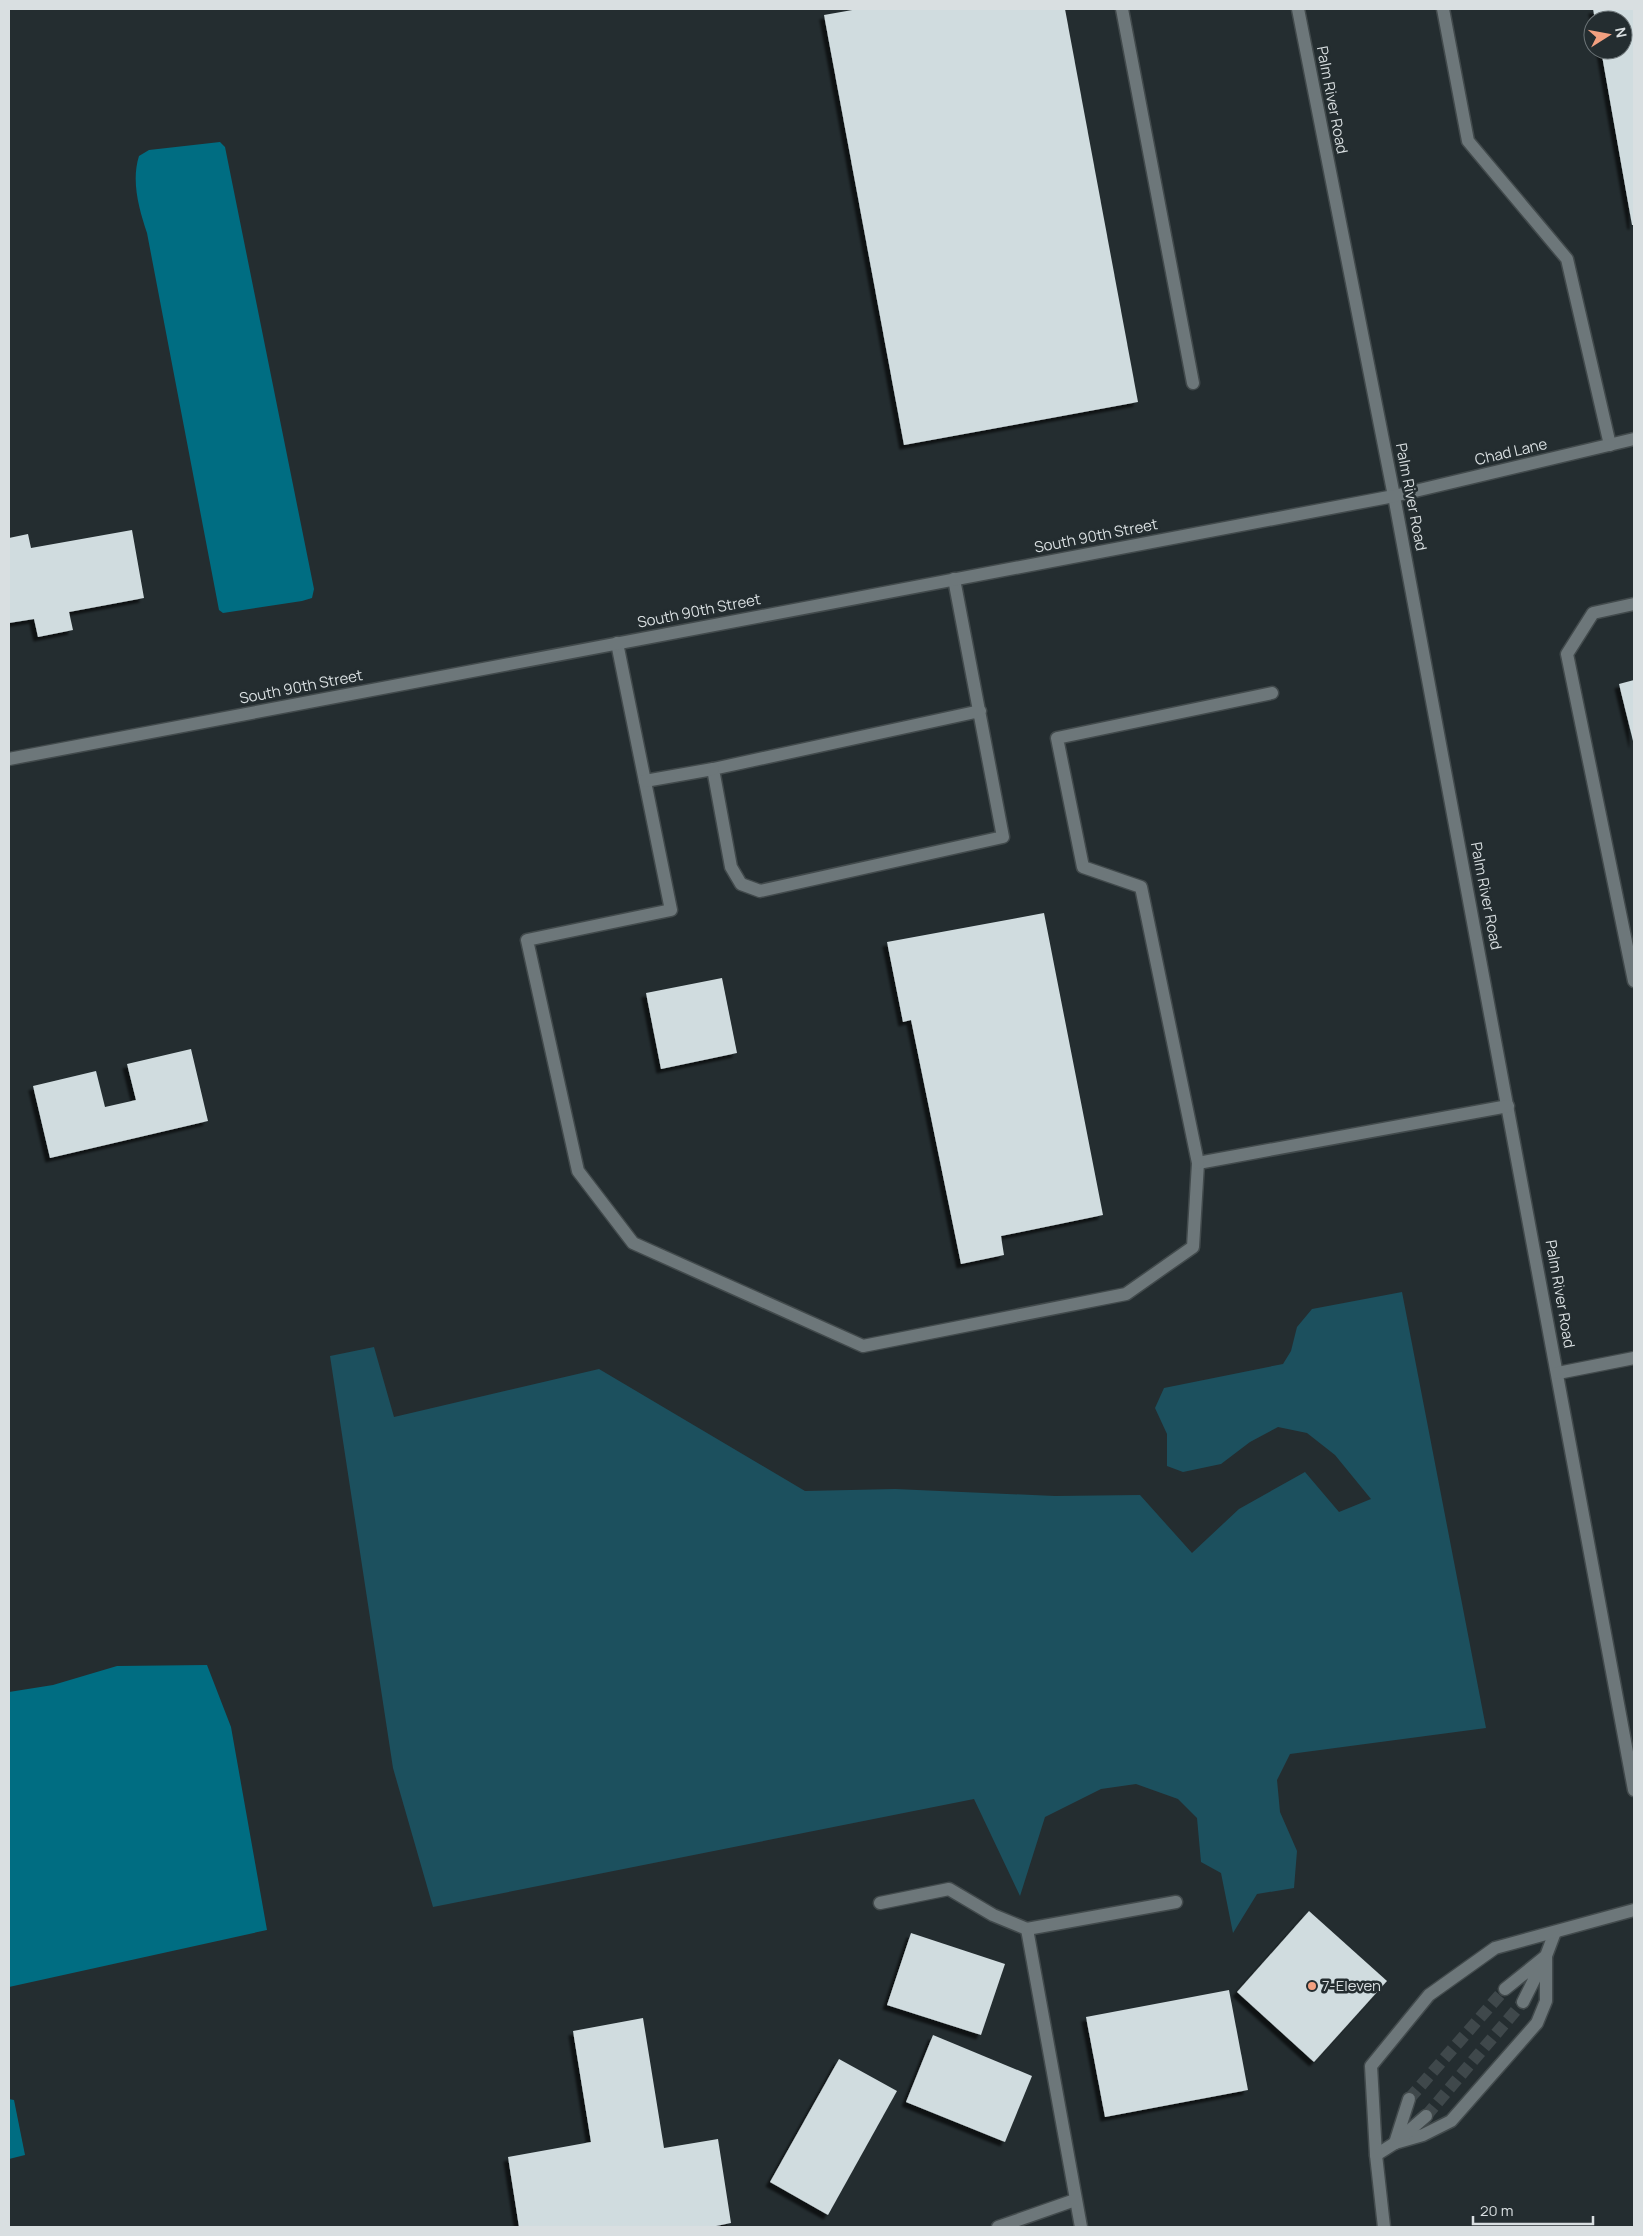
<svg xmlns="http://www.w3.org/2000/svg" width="1643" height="2236" viewBox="0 0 1643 2236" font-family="Manrope,sans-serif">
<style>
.green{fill:#1c505e}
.water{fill:#006d82}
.building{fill:#d0dcdf;filter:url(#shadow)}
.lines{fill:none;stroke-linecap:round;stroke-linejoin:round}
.minor-tunnel{stroke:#3f484b;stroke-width:12;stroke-dasharray:12 6;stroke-linecap:butt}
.minor-casing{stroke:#424a4c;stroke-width:15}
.minor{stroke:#6d777a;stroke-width:12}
.poi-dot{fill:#f2a080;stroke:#242d30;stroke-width:2}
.labels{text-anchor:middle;stroke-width:5;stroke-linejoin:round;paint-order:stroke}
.street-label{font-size:15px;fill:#d9dfe1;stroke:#242d30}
.poi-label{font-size:15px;fill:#d9dfe1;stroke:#242d30;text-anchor:start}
</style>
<defs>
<filter id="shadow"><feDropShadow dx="-4.5" dy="4.5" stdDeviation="1" flood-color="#0009"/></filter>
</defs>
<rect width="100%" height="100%" fill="#242d30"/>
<path class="green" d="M 1402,1292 L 1486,1728 L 1290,1754 L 1277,1780 L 1280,1812 L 1297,1851 L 1294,1888 L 1257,1894 L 1233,1933 L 1221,1873 L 1201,1862 L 1197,1818 L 1178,1799 L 1136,1784 L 1101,1789 L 1045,1817 L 1020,1896 L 974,1799 L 433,1907 L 393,1768 L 330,1356 L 374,1347 L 394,1417 L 599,1369 L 805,1491 L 895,1489 L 1055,1496 L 1140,1495 L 1192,1553 L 1239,1509 L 1305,1472 L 1339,1512 L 1371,1499 L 1335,1455 L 1307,1433 L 1278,1427 L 1250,1442 L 1221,1464 L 1183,1472 L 1167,1466 L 1167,1434 L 1155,1408 L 1164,1388 L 1283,1364 L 1291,1351 L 1297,1327 L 1312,1309 Z"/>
<g class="water">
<path d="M 220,142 L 225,147 L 314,589 L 312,598 L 302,601 L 223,613 L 219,610 L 147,233 C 139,209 131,181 139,156 L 149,150 Z"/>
<path d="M 207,1665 L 231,1727 L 267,1930 L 9,1987 L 9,1692 L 53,1685 L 117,1666 Z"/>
<path d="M 9,2099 L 14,2100 L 25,2155 L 9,2159 Z"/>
</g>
<g class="building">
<path d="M 858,9 L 1065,9 L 1138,402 L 904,445 L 824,15 Z"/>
<path d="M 1593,9 L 1634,9 L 1634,225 L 1632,225 L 1601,50 L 1623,50 L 1623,20 L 1595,20 Z"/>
<path d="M 132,530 L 144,598 L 69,612 L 73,630 L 38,637 L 34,619 L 9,623 L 9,538 L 28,534 L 31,548 Z"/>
<path d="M 1634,680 L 1634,745 L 1619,684 Z"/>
<path d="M 1044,913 L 1103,1215 L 1001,1236 L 1004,1255 L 961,1264 L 911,1020 L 903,1022 L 887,942 Z"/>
<path d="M 722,978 L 737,1053 L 661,1069 L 646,993 Z"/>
<path d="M 191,1049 L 208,1121 L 50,1158 L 33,1086 L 96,1071 L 105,1107 L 136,1100 L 127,1064 Z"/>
<path d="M 1309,1911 L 1387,1981 L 1314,2062 L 1237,1992 Z"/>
<path d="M 911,1933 L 1005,1964 L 981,2035 L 887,2005 Z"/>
<path d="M 1229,1990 L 1248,2090 L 1105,2117 L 1086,2017 Z"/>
<path d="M 643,2018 L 664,2148 L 718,2139 L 731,2223 L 716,2226 L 716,2227 L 519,2227 L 508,2157 L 591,2142 L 573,2031 Z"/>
<path d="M 933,2035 L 1032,2076 L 1005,2142 L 906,2102 Z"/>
<path d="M 839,2059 L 897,2091 L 828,2215 L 770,2182 Z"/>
</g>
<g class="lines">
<g class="minor-tunnel">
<path d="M 1409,2099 L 1505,1989"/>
<path d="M 1426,2116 L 1523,2002"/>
</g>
<g class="minor-casing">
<g id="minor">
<path d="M 1122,9 L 1193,383"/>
<path d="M 1298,9 L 1394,496 L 1634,1790"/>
<path d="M 1443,9 L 1468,141 L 1567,259 L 1610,445"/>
<path d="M 954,579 L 1003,837 L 760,891 L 741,884 L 731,867 L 713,769 L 980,711"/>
<path d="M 1634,604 L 1593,613 L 1567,654 L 1634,981"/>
<path d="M 617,643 L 671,910 L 527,940 L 578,1171 L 633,1243 L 863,1346 L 1126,1294 L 1193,1247 L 1198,1163 L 1508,1106"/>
<path d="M 9,759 L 1394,496 L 1634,439"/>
<path d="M 645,781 L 713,769"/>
<path d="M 1198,1163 L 1141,887 L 1083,867 L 1057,738 L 1272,693"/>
<path d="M 1558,1373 L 1634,1358"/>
<path d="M 880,1903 L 949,1889 L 993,1915 L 1027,1929"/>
<path d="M 1505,1989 L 1546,1956 L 1523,2002"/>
<path d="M 1395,2143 L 1423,2135 L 1451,2121 L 1537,2023 L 1546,2001 L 1546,1956 L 1555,1932"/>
<path d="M 1395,2143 L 1409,2099"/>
<path d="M 1376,2155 L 1395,2143 L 1426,2116"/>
<path d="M 998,2227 L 1075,2200"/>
<path d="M 1081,2227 L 1027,1929 L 1176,1902"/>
<path d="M 1384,2227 L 1376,2155 L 1371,2066 L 1429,1995 L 1495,1948 L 1634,1910"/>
</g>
</g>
<use href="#minor" class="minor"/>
</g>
<circle class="poi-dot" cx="1312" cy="1986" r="5"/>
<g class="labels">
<g class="street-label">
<text transform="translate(1332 100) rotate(79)" y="5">Palm River Road</text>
<text transform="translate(1511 452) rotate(-13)" y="5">Chad Lane</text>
<text transform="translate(1411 497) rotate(79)" y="5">Palm River Road</text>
<text transform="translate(1096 536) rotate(-11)" y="5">South 90th Street</text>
<text transform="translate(699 611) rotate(-11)" y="5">South 90th Street</text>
<text transform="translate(301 687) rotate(-11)" y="5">South 90th Street</text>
<text transform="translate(1486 896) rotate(79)" y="5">Palm River Road</text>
<text transform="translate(1560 1294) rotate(80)" y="5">Palm River Road</text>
</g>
<g class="poi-label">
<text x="1322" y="1991">7-Eleven</text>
</g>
</g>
<rect width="1643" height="2236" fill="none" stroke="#d9dfe1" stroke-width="20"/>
<g transform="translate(1608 35) rotate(79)"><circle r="24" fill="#242d30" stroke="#6c7477"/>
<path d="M0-4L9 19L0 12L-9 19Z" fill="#f2a080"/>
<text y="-8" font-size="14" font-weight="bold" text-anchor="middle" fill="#d9dfe1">N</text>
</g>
<path d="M1473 2216v8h120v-8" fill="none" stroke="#d9dfe1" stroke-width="2.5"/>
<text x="1480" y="2216" font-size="15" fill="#d9dfe1" stroke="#242d30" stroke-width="4" paint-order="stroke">20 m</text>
</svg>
